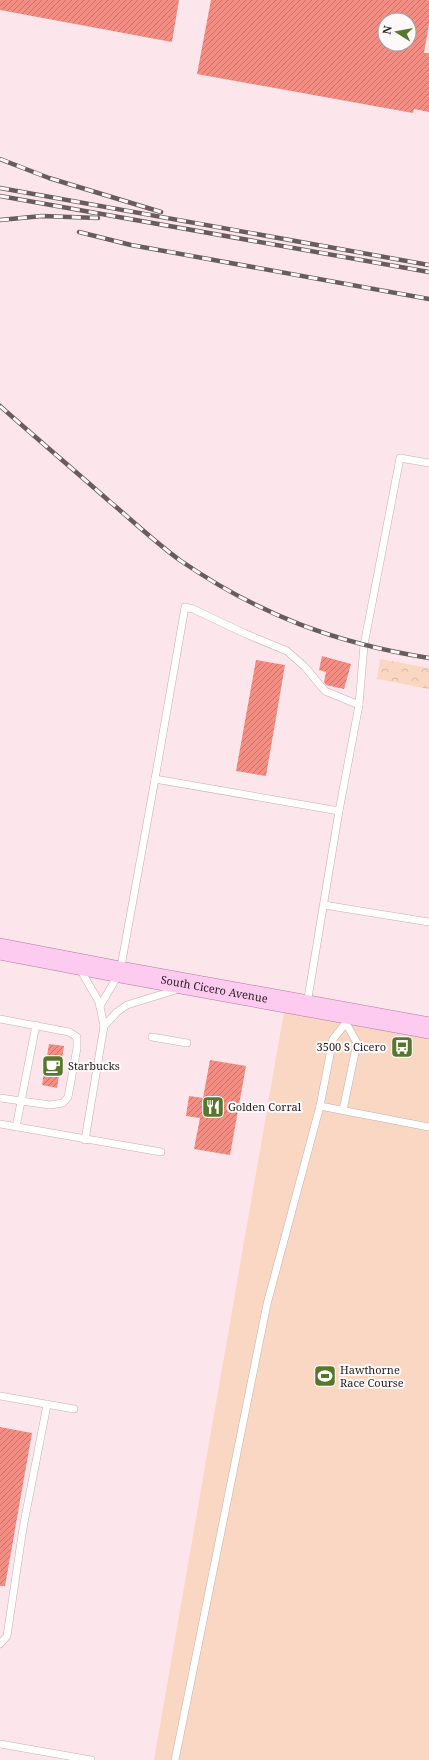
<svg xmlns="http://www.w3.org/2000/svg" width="429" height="1760" viewBox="0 0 429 1760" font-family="'Noto Serif',serif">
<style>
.green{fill:#fad7c2}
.forest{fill:url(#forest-crowns)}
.building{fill:url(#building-hatch);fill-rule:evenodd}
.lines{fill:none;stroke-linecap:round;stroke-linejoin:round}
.service-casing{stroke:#c2aeb2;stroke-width:8}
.primary-casing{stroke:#b0789f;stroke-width:22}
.service{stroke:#fff;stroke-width:7}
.primary{stroke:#fccbef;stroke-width:21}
.rail-casing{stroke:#695c5f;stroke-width:4.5}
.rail{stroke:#fdf9fa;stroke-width:3;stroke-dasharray:9;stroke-linecap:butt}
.labels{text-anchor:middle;stroke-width:4;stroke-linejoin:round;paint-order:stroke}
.street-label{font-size:11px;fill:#261e20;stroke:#fdf9fa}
.poi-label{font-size:11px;fill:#261e20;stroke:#fdf9fa;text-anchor:start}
</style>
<defs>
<pattern id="forest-crowns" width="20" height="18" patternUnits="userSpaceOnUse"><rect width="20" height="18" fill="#fad7c2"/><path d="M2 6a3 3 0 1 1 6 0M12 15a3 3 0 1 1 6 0" fill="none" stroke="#d6b8a6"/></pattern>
<pattern id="building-hatch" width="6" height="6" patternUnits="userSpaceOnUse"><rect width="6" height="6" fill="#f28e83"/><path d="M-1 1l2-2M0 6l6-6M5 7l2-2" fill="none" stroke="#c4736b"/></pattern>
</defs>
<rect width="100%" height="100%" fill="#fce6eb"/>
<path class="green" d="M 284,1012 L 429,1039 L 429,1760 L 154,1760 Z"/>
<path class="forest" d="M 380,659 L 429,668 L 429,689 L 377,679 Z"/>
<g class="building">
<path d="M 0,0 L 179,0 L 172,42 L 0,10 Z"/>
<path d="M 211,0 L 429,0 L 429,24 L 424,53 L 429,53 L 429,112 L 414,109 L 413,113 L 197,74 ZM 385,20 L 409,20 L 409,44 L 385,44 Z"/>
<path d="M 322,656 L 351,664 L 344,689 L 326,685 L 324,682 L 326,672 L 319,670 Z"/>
<path d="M 256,660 L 285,665 L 266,776 L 236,771 Z"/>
<path d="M 49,1044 L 64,1046 L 57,1088 L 42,1085 Z"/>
<path d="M 210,1060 L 246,1066 L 230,1155 L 194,1149 L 200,1118 L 186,1116 L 189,1096 L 203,1098 Z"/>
<path d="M 0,1427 L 32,1433 L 5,1586 L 0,1586 Z"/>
</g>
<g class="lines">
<g class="service-casing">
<g id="service">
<path d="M 339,811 L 155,779 L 185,607 L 193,609 L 246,634 L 287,651 L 305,667 L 325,691 L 359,705"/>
<path d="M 324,905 L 429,922"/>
<path d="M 80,969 L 99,1002 L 104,1026 L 85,1140"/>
<path d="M 307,1004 L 339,811 L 359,705 L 364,645 L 400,458 L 429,463"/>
<path d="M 100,1006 L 120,972 L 155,779"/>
<path d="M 0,1019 L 69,1032 L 77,1037 L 77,1048 L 68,1097 L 63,1103 L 50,1105 L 0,1098"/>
<path d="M 104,1026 L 117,1012 L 127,1005 L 179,989"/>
<path d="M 152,1037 L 187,1043"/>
<path d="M 320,1106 L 429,1127"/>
<path d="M 343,1110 L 357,1043 L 346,1023"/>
<path d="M 0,1124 L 161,1152"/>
<path d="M 16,1127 L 36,1025"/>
<path d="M 0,1396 L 74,1409"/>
<path d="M 0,1644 L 7,1636 L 23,1528 L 47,1405"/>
<path d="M 0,1744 L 91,1760"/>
<path d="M 175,1760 L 267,1304 L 320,1106 L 333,1039 L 346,1023 L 348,1015"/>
</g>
</g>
<g class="primary-casing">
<g id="primary">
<path id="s1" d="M 0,949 L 120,972 L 429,1028"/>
</g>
</g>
<use href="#service" class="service"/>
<use href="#primary" class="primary"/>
<g class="rail-casing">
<g id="rail">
<path d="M 0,159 L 49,178 L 161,212"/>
<path d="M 0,188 L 429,265"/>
<path d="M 0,196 L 429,272"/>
<path d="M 0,220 L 42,216 L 98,218"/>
<path d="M 79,232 L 131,245 L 429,299"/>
<path d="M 0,406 C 36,438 73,469 109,501 C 133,521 156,543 181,561 C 260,615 335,643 429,658"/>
</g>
</g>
<use href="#rail" class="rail"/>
</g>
<defs>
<g id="bus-square" transform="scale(1.15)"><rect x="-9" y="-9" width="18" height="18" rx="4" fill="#59772c" stroke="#fdf9fa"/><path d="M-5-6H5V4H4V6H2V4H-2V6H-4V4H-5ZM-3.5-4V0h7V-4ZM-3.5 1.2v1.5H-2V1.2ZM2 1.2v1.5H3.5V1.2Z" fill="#fff"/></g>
<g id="cafe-square" transform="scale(1.15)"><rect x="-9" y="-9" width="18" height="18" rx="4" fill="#59772c" stroke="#fdf9fa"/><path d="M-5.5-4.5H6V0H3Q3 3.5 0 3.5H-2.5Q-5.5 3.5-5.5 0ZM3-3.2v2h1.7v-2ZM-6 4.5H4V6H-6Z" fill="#fff"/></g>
<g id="restaurant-square" transform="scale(1.15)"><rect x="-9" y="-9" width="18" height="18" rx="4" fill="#59772c" stroke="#fdf9fa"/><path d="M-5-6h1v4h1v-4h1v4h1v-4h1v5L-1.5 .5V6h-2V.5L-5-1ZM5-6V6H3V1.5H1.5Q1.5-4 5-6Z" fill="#fff"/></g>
<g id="stadium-square" transform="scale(1.15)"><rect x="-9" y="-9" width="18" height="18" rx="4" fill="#59772c" stroke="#fdf9fa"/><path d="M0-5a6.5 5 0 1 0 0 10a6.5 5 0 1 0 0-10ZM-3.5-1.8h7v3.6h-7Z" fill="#fff"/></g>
</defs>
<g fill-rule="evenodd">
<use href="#bus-square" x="402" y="1047"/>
<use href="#cafe-square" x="53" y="1066"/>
<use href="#restaurant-square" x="213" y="1107"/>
<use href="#stadium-square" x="325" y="1376"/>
</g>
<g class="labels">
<g class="street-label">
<text dy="4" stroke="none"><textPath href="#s1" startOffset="218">South Cicero Avenue</textPath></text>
</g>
<g class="poi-label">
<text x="386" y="1051" text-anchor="end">3500 S Cicero</text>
<text x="68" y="1070">Starbucks</text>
<text x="228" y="1111">Golden Corral</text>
<text x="340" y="1374">Hawthorne<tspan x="340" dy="13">Race Course</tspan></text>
</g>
</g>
<g transform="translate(397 32) rotate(281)"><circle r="19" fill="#fdf9fa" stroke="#a7a1a3"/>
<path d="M0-3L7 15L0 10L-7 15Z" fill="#59772c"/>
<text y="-6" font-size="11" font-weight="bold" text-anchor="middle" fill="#261e20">N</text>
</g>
</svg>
